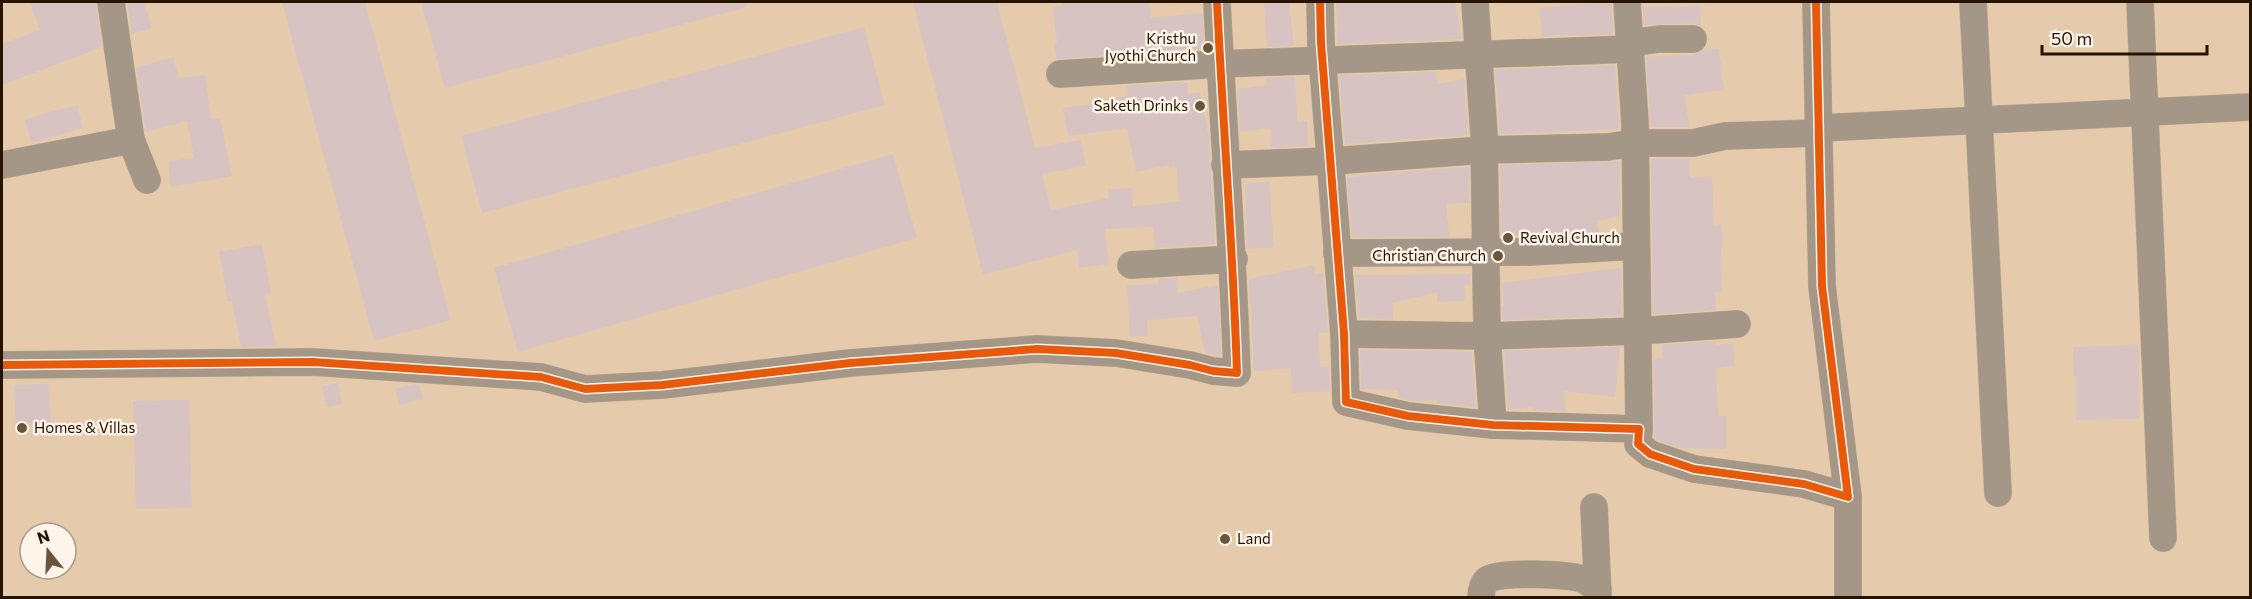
<svg xmlns="http://www.w3.org/2000/svg" width="2252" height="599" viewBox="0 0 2252 599" font-family="Commissioner,sans-serif">
<style>
.building{fill:#d7c4c2}
.lines{fill:none;stroke-linecap:round;stroke-linejoin:round}
.minor-casing{stroke:#bfa892;stroke-width:28}
.minor{stroke:#a49788;stroke-width:27}
.cycleway-casing{stroke:#fff4ea;stroke-width:11}
.cycleway{stroke:#e8590c;stroke-width:8}
.poi-dot{fill:#69543c;stroke:#fff4ea;stroke-width:2}
.labels{text-anchor:middle;stroke-width:5;stroke-linejoin:round;paint-order:stroke}
.poi-label{font-size:15px;fill:#261400;stroke:#fff4ea;text-anchor:end}
</style>
<rect width="100%" height="100%" fill="#e5caac"/>
<g class="building">
<path d="M 30,2 L 96,2 L 102,47 L 2,85 L 2,44 L 40,30 Z"/>
<path d="M 127,2 L 144,2 L 152,28 L 132,34 Z"/>
<path d="M 282,2 L 365,2 L 451,320 L 374,341 Z"/>
<path d="M 421,2 L 746,2 L 747,7 L 445,88 Z"/>
<path d="M 913,2 L 997,2 L 1035,148 L 1081,140 L 1086,166 L 1042,174 L 1051,210 L 1109,198 L 1108,189 L 1132,188 L 1133,207 L 1179,201 L 1177,167 L 1169,168 L 1169,165 L 1136,172 L 1127,128 L 1068,136 L 1063,108 L 1099,103 L 1098,100 L 1127,96 L 1126,86 L 1187,82 L 1188,94 L 1200,92 L 1209,138 L 1215,244 L 1155,248 L 1153,227 L 1105,229 L 1109,264 L 1079,268 L 1077,250 L 983,275 Z"/>
<path d="M 1062,2 L 1149,2 L 1151,18 L 1202,13 L 1204,48 L 1057,59 L 1054,44 L 1057,43 L 1053,7 L 1062,6 Z"/>
<path d="M 1264,2 L 1289,2 L 1294,46 L 1267,47 Z"/>
<path d="M 1336,2 L 1455,2 L 1462,39 L 1337,44 Z"/>
<path d="M 1602,2 L 1612,2 L 1613,34 L 1542,36 L 1539,8 Z"/>
<path d="M 1700,6 L 1701,26 L 1693,23 L 1644,25 L 1643,7 Z"/>
<path d="M 864,27 L 885,105 L 482,213 L 461,136 Z"/>
<path d="M 1719,49 L 1724,90 L 1685,95 L 1689,127 L 1651,127 L 1646,57 L 1693,55 L 1703,50 Z"/>
<path d="M 173,57 L 179,78 L 205,75 L 211,120 L 220,118 L 232,176 L 171,187 L 168,161 L 194,158 L 187,121 L 146,132 L 136,68 Z"/>
<path d="M 1615,65 L 1619,129 L 1500,134 L 1495,70 Z"/>
<path d="M 1436,72 L 1437,84 L 1464,79 L 1468,135 L 1345,144 L 1339,75 Z"/>
<path d="M 1295,77 L 1297,122 L 1307,121 L 1308,146 L 1271,148 L 1270,128 L 1240,132 L 1238,89 L 1267,85 L 1267,78 Z"/>
<path d="M 77,105 L 83,128 L 31,143 L 25,119 Z"/>
<path d="M 893,154 L 917,238 L 518,352 L 494,268 Z"/>
<path d="M 1651,159 L 1690,159 L 1690,178 L 1712,177 L 1714,225 L 1722,224 L 1723,248 L 1721,248 L 1722,291 L 1715,292 L 1716,310 L 1653,314 Z"/>
<path d="M 1620,161 L 1620,216 L 1596,221 L 1599,232 L 1501,236 L 1500,165 Z"/>
<path d="M 1469,167 L 1469,203 L 1446,204 L 1449,237 L 1352,237 L 1347,178 L 1372,174 Z"/>
<path d="M 1269,182 L 1274,247 L 1247,249 L 1245,184 Z"/>
<path d="M 262,244 L 271,293 L 265,294 L 276,346 L 241,347 L 232,301 L 228,301 L 219,252 Z"/>
<path d="M 1314,265 L 1315,274 L 1323,273 L 1328,332 L 1319,333 L 1320,367 L 1329,366 L 1330,391 L 1292,393 L 1291,368 L 1254,371 L 1249,279 Z"/>
<path d="M 1621,268 L 1622,316 L 1503,320 L 1502,305 L 1504,305 L 1502,283 Z"/>
<path d="M 1470,274 L 1470,284 L 1464,285 L 1465,301 L 1437,302 L 1437,292 L 1392,303 L 1393,319 L 1359,318 L 1355,275 Z"/>
<path d="M 1177,278 L 1178,293 L 1218,285 L 1221,356 L 1205,353 L 1197,316 L 1147,320 L 1148,336 L 1130,337 L 1127,285 L 1158,284 L 1158,279 Z"/>
<path d="M 1716,341 L 1716,345 L 1733,343 L 1735,366 L 1716,368 L 1718,416 L 1726,416 L 1726,449 L 1680,448 L 1658,440 L 1654,437 L 1654,358 L 1663,358 L 1662,345 Z"/>
<path d="M 2139,345 L 2139,419 L 2076,420 L 2076,376 L 2074,376 L 2073,347 Z"/>
<path d="M 1620,347 L 1615,397 L 1564,391 L 1566,411 L 1533,410 L 1532,407 L 1508,410 L 1504,351 Z"/>
<path d="M 1360,350 L 1472,352 L 1476,407 L 1437,403 L 1437,400 L 1413,401 L 1398,398 L 1398,390 L 1361,389 Z"/>
<path d="M 338,383 L 342,404 L 326,407 L 322,386 Z"/>
<path d="M 49,384 L 51,423 L 16,425 L 14,385 Z"/>
<path d="M 414,384 L 419,385 L 423,399 L 399,405 L 395,389 Z"/>
<path d="M 189,400 L 192,508 L 136,509 L 133,401 Z"/>
</g>
<g class="lines">
<g class="minor-casing">
<g id="minor">
<path d="M 1320,2 L 1321,43 L 1344,334 L 1346,402 L 1408,416 L 1493,425 L 1639,429 L 1638,444 L 1650,454 L 1694,469 L 1804,484 L 1848,497 L 1822,286 L 1816,2"/>
<path d="M 1475,2 L 1484,135 L 1487,336 L 1493,425"/>
<path d="M 1627,2 L 1635,123 L 1639,429"/>
<path d="M 1973,2 L 1998,493"/>
<path d="M 2140,2 L 2163,538"/>
<path d="M 1630,43 L 1659,39 L 1693,39"/>
<path d="M 1060,74 L 1220,64 L 1631,49"/>
<path d="M 1820,128 L 2250,107"/>
<path d="M 131,140 L 147,180"/>
<path d="M 2,165 L 131,140 L 111,2"/>
<path d="M 1225,165 L 1332,161 L 1485,150 L 1608,147 L 1635,143 L 1693,143 L 1725,136 L 1820,133"/>
<path d="M 1337,253 L 1529,252 L 1636,246"/>
<path d="M 1131,265 L 1234,259"/>
<path d="M 1344,334 L 1487,336 L 1638,331 L 1737,324"/>
<path d="M 2,365 L 313,362 L 541,377 L 585,389 L 662,385 L 850,363 L 1037,349 L 1116,353 L 1190,365 L 1213,371 L 1237,373 C 1233,249 1223,125 1217,2"/>
<path d="M 1848,497 L 1848,598"/>
<path d="M 1594,507 L 1598,598"/>
<path d="M 1481,598 C 1481,591 1483,584 1487,580 C 1497,571 1569,574 1582,579 C 1588,581 1593,586 1598,589"/>
</g>
</g>
<use href="#minor" class="minor"/>
<g class="cycleway-casing">
<g id="cycleway">
<path d="M 1320,2 L 1321,43 L 1344,334 L 1346,402 L 1408,416 L 1493,425 L 1639,429 L 1638,444 L 1650,454 L 1694,469 L 1804,484 L 1848,497 L 1822,286 L 1816,2"/>
<path d="M 2,365 L 313,362 L 541,377 L 585,389 L 662,385 L 850,363 L 1037,349 L 1116,353 L 1190,365 L 1213,371 L 1237,373 C 1233,249 1223,125 1217,2"/>
</g>
</g>
<use href="#cycleway" class="cycleway"/>
</g>
<g class="poi-dot">
<circle cx="1208" cy="48" r="6"/>
<circle cx="1200" cy="106" r="6"/>
<circle cx="1508" cy="238" r="6"/>
<circle cx="1498" cy="256" r="6"/>
<circle cx="22" cy="428" r="6"/>
<circle cx="1225" cy="539" r="6"/>
</g>
<g class="labels">
<g class="poi-label">
<text x="1196" y="44">Kristhu<tspan x="1196" dy="17">Jyothi Church</tspan></text>
<text x="1188" y="111">Saketh Drinks</text>
<text x="1520" y="243" text-anchor="start">Revival Church</text>
<text x="1486" y="261">Christian Church</text>
<text x="34" y="433" text-anchor="start">Homes &amp; Villas</text>
<text x="1237" y="544" text-anchor="start">Land</text>
</g>
</g>
<rect width="2252" height="599" fill="none" stroke="#261400" stroke-width="6"/>
<g transform="translate(48 551) rotate(342)"><circle r="28" fill="#fff4ea" stroke="#a89a8c" stroke-width="1.5"/>
<path d="M0-4.5L10 22L0 15L-10 22Z" fill="#69543c"/>
<text y="-9" font-size="16" font-weight="bold" text-anchor="middle" fill="#261400">N</text>
</g>
<path d="M2042 45v9h165v-9" fill="none" stroke="#261400" stroke-width="3"/>
<text x="2051" y="45" font-size="18" fill="#261400" stroke="#fff4ea" stroke-width="4.5" paint-order="stroke">50 m</text>
</svg>
